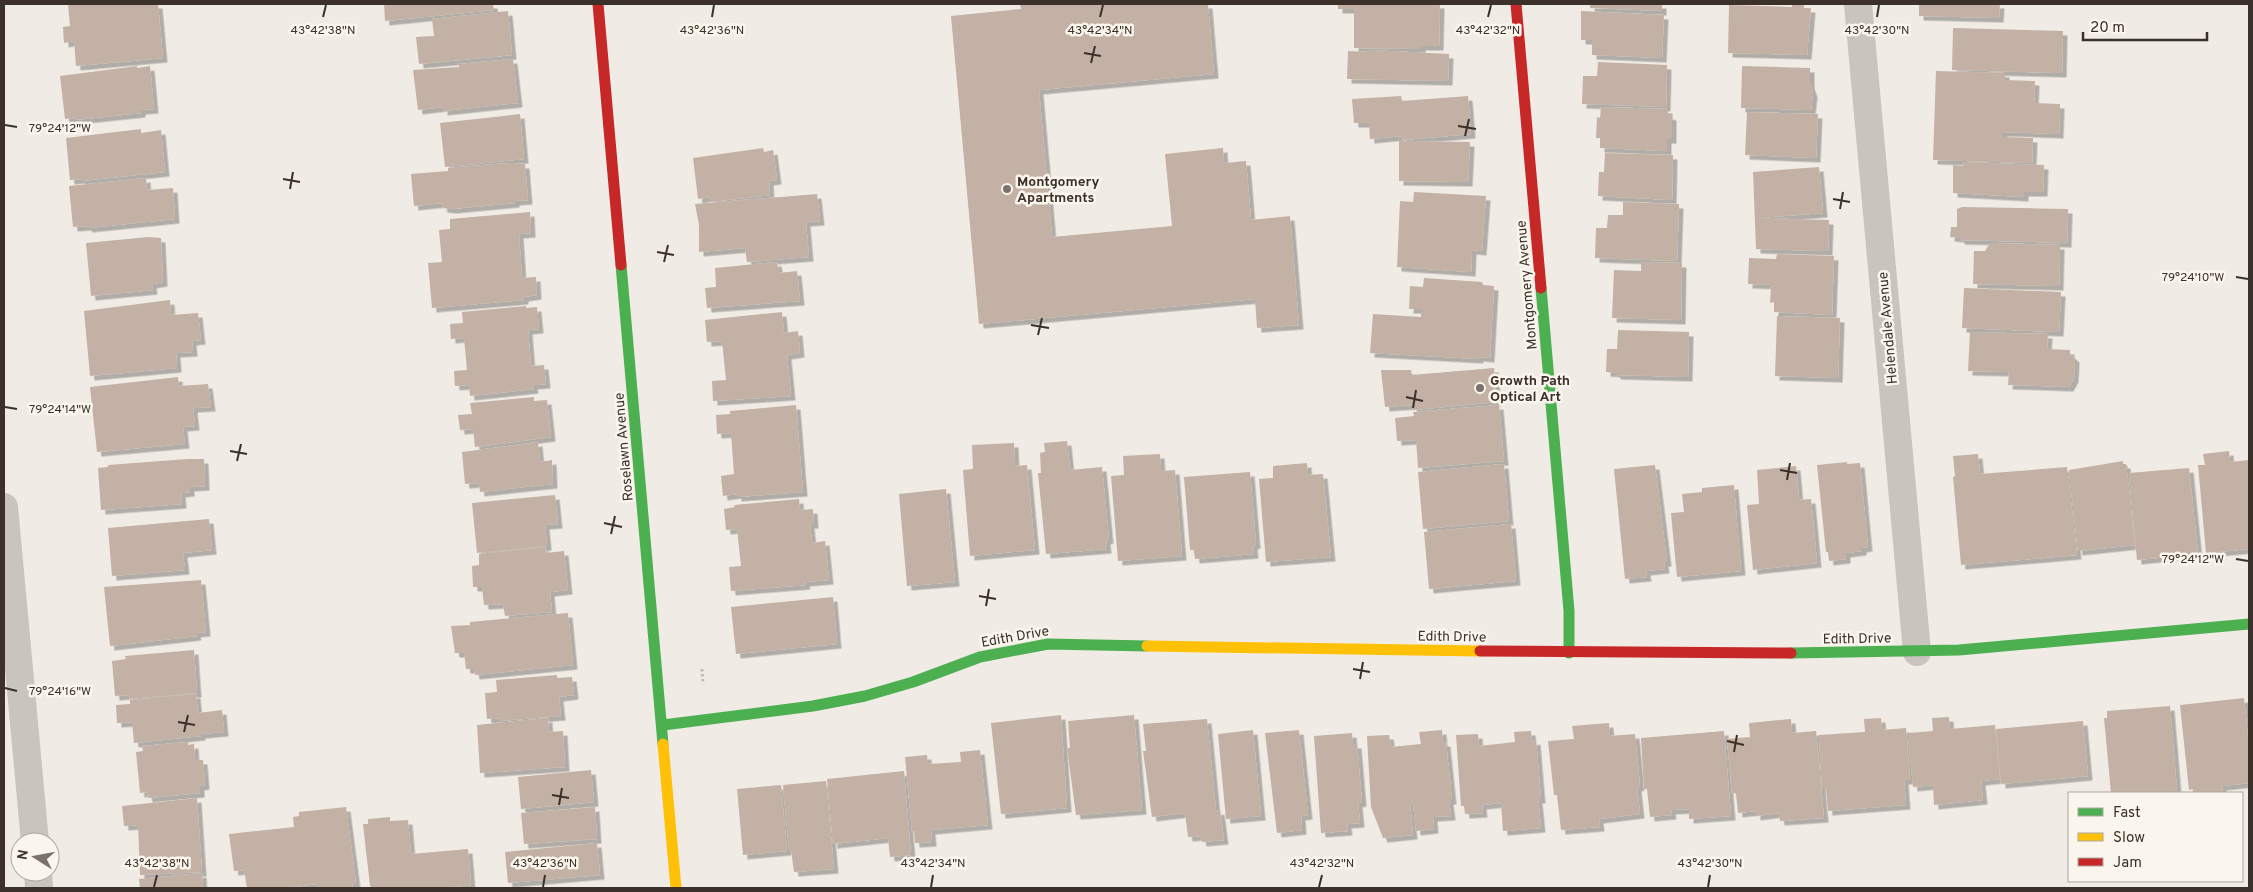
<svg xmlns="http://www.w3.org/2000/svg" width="2253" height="892" viewBox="0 0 2253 892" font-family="Overpass,sans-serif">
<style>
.building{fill:#c4b1a5;filter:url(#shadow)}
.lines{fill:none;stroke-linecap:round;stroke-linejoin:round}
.path{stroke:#c2bcb5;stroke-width:3;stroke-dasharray:2.5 2.5;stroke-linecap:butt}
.street{stroke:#c9c4bd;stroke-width:28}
.fast{stroke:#4caf50;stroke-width:11}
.slow{stroke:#ffc107;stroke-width:11}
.jam{stroke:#c62828;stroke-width:11}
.ticks{fill:none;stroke:#3b312a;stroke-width:2}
.poi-dot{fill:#7a726b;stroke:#fbf6ed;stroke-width:2}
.labels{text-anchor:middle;stroke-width:5;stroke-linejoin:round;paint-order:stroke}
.poi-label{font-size:14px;font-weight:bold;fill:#3b312a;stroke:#fbf6ed;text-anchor:start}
.street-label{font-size:14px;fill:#3b312a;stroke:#fbf6ed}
.ticks-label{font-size:12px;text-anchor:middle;fill:#3b312a;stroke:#fbf6ed;stroke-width:5;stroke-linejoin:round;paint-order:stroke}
</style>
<defs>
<filter id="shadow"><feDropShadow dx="4.5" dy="4.5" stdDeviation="0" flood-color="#0004"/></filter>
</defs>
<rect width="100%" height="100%" fill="#f0ebe4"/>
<g class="building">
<path d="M 68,4 L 158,4 L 163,58 L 76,66 L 74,41 L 64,43 L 63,27 L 70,26 Z"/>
<path d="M 384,4 L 493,4 L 494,10 L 385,21 Z"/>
<path d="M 1020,4 L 1208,4 L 1214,74 L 1039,90 L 1052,237 L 1172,226 L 1165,154 L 1223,148 L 1224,163 L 1246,161 L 1251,220 L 1290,216 L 1299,325 L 1257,328 L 1255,299 L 979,324 L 951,16 L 1021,9 Z"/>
<path d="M 1338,4 L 1440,4 L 1439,46 L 1421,46 L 1421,49 L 1354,48 L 1354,9 L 1338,9 Z"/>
<path d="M 1590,4 L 1662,4 L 1662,11 L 1590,8 Z"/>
<path d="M 1792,4 L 1804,4 L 1804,8 L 1811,8 L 1807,55 L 1728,53 L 1729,5 L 1792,7 Z"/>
<path d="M 1919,4 L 2000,4 L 1999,18 L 1919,16 Z"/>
<path d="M 508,11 L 512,55 L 419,64 L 416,37 L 434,36 L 432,19 Z"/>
<path d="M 1581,11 L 1664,15 L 1662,58 L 1592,55 L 1592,40 L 1581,40 Z"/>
<path d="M 1953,28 L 2063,31 L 2062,73 L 1952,70 Z"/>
<path d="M 1368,50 L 1449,54 L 1448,81 L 1347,79 L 1348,51 L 1368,52 Z"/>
<path d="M 513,59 L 518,103 L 443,111 L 443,107 L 418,110 L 413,70 L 459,67 L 459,64 Z"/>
<path d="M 1598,62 L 1667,65 L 1666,107 L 1582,104 L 1583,76 L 1597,76 Z"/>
<path d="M 137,66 L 137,68 L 150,66 L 154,109 L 141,110 L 141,113 L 75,120 L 75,118 L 65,119 L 60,76 Z"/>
<path d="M 1742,66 L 1810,68 L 1810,84 L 1813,93 L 1811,110 L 1741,108 Z"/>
<path d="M 1936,71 L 2005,73 L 2005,80 L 2035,81 L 2034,103 L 2060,104 L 2059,134 L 2003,132 L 2003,137 L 2033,138 L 2032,163 L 1933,160 Z"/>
<path d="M 1401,96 L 1402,101 L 1468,96 L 1471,134 L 1403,140 L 1402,136 L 1370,139 L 1369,123 L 1354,123 L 1352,99 Z"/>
<path d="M 1601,107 L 1668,109 L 1668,115 L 1672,116 L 1672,139 L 1667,139 L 1667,151 L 1600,148 L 1600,138 L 1596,138 L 1597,117 L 1600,118 Z"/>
<path d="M 1747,112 L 1818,114 L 1816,158 L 1745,155 Z"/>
<path d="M 520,114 L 524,159 L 445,167 L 440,123 Z"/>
<path d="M 141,129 L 141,133 L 161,130 L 165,172 L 81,181 L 81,179 L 70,180 L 66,138 Z"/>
<path d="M 1399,141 L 1470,142 L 1468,182 L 1399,181 Z"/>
<path d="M 763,148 L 764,152 L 773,150 L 777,180 L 769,181 L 770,195 L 710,202 L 710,197 L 698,199 L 693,158 Z"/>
<path d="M 1605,153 L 1673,155 L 1672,200 L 1598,196 L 1599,172 L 1604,172 Z"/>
<path d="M 1964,162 L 2044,165 L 2043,192 L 2024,192 L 2024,197 L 1953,193 L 1953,165 L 1963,166 Z"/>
<path d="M 511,163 L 525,164 L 528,200 L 515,201 L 515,203 L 452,209 L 443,208 L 442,203 L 414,206 L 411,174 L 448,171 L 448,168 Z"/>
<path d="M 1819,167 L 1823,213 L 1758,218 L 1829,220 L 1828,251 L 1756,249 L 1753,172 Z"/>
<path d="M 146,178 L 147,190 L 173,188 L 175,219 L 88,228 L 87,226 L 73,227 L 69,186 Z"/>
<path d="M 1414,192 L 1486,196 L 1482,251 L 1472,250 L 1471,272 L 1397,267 L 1400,201 L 1413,202 Z"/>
<path d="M 817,194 L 820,221 L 806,222 L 809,257 L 747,262 L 745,248 L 699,252 L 699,225 L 695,204 Z"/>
<path d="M 1623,202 L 1679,204 L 1677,261 L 1595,258 L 1596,228 L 1607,228 L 1608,215 L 1623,215 Z"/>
<path d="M 1962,207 L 2068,209 L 2067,243 L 1960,240 L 1960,238 L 1950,237 L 1951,227 L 1957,227 L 1957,209 Z"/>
<path d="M 530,212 L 531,233 L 519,234 L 522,278 L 536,277 L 537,295 L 524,297 L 524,300 L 432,308 L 428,263 L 442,262 L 439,230 L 450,229 L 450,219 Z"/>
<path d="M 148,237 L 161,238 L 163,282 L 152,284 L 153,290 L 91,296 L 86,243 Z"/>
<path d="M 1990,243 L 2060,245 L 2059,286 L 1973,284 L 1974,251 L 1985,251 Z"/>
<path d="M 1777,254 L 1834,256 L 1832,315 L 1774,312 L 1774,302 L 1770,303 L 1771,287 L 1775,285 L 1748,284 L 1749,258 L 1776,259 Z"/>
<path d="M 777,262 L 779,273 L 797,271 L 800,301 L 707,308 L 705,288 L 716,287 L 715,268 Z"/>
<path d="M 1641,262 L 1682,263 L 1681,320 L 1612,318 L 1614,270 L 1641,271 Z"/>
<path d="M 1424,278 L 1482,282 L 1483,285 L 1494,286 L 1490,358 L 1479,357 L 1479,359 L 1370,353 L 1373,314 L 1421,317 L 1421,309 L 1409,309 L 1410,286 L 1423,287 Z"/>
<path d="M 1964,288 L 2061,292 L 2059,332 L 1962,328 Z"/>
<path d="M 170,300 L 171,315 L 198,313 L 201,340 L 192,341 L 193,352 L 176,353 L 177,368 L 90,376 L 84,311 Z"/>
<path d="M 526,306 L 526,308 L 537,307 L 539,329 L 528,330 L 531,366 L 544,365 L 546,384 L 533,385 L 534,389 L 470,396 L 469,385 L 455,386 L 454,371 L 467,370 L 464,338 L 451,339 L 450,324 L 463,323 L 462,312 Z"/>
<path d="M 782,312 L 784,333 L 798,331 L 800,353 L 787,355 L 791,396 L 713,401 L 712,381 L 726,380 L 722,341 L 707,342 L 705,320 Z"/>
<path d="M 1777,316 L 1840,318 L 1838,378 L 1775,376 Z"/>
<path d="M 1618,330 L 1689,332 L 1688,377 L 1616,375 L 1616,373 L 1606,372 L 1607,349 L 1617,349 Z"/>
<path d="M 1970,332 L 2048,334 L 2047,349 L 2070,350 L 2070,354 L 2075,358 L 2074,378 L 2069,387 L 2008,385 L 2009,372 L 1968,371 Z"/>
<path d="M 1494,368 L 1497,402 L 1413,410 L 1412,405 L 1385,407 L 1381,370 L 1411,370 L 1412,375 Z"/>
<path d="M 178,377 L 179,386 L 208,384 L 211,407 L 193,408 L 195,426 L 183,427 L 185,444 L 97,452 L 90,387 Z"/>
<path d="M 534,397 L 534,401 L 547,400 L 551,437 L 475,447 L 473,429 L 460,430 L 458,415 L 472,414 L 470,403 Z"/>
<path d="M 796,405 L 803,492 L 737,497 L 737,494 L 723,496 L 721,476 L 734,474 L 731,433 L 717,434 L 716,415 L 730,414 L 730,411 Z"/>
<path d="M 1499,405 L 1504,461 L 1418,468 L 1416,440 L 1397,441 L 1395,418 L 1414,416 L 1413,412 Z"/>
<path d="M 1067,441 L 1070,470 L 1102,467 L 1109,539 L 1106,540 L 1107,549 L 1046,554 L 1038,473 L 1041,473 L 1040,453 L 1045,452 L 1044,443 Z"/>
<path d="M 538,442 L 540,462 L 552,460 L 553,484 L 480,492 L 479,483 L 465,484 L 462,452 Z"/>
<path d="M 1014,443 L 1015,466 L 1027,465 L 1035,550 L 970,556 L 963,470 L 973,469 L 972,445 Z"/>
<path d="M 2229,451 L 2230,462 L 2249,460 L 2249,549 L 2206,553 L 2198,465 L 2205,465 L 2203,454 Z"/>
<path d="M 1160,454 L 1161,471 L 1175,470 L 1182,556 L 1118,561 L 1111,476 L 1124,475 L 1123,456 Z"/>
<path d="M 1978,454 L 1980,474 L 2067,467 L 2077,555 L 1961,565 L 1953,477 L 1955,476 L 1953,456 Z"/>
<path d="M 188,459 L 204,459 L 205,486 L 190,487 L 190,492 L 181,493 L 182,504 L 101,510 L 98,468 L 108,467 L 108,465 Z"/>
<path d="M 2123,461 L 2123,464 L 2126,464 L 2135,545 L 2078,551 L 2069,470 Z"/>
<path d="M 1847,462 L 1847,464 L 1860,463 L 1868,547 L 1862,548 L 1862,551 L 1846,553 L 1846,559 L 1829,561 L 1828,552 L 1826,552 L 1817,465 Z"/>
<path d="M 1307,463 L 1308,475 L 1323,474 L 1331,557 L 1266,562 L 1259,479 L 1273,478 L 1273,466 Z"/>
<path d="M 1504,464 L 1509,521 L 1423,529 L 1418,472 Z"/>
<path d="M 1655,465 L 1667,562 L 1664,562 L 1665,569 L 1646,571 L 1647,577 L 1625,579 L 1614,469 Z"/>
<path d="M 1796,466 L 1799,500 L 1811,499 L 1817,563 L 1753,570 L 1747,505 L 1759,504 L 1757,470 Z"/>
<path d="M 2189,468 L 2198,554 L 2137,560 L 2129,473 Z"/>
<path d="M 1250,472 L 1256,544 L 1253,545 L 1254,554 L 1195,559 L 1194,550 L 1190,550 L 1184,477 Z"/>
<path d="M 1734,485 L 1741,571 L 1677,577 L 1671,513 L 1684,512 L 1682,494 L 1702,492 L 1702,488 Z"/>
<path d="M 946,489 L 955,582 L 907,586 L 899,494 Z"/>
<path d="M 555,495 L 558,524 L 545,525 L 547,546 L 477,553 L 472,503 Z"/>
<path d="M 799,499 L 800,510 L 813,509 L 814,524 L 810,524 L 812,543 L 825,541 L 829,580 L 805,582 L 806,585 L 731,591 L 729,567 L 741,566 L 737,529 L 726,530 L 724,509 L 735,507 L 734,505 Z"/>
<path d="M 209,519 L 212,550 L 183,553 L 185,570 L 112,576 L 108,528 Z"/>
<path d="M 1511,524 L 1516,581 L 1429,589 L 1424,532 Z"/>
<path d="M 545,547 L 546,553 L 564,551 L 568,590 L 550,592 L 552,612 L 505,616 L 503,604 L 484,605 L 482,587 L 473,587 L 472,566 L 479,565 L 479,554 Z"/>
<path d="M 201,580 L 206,632 L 196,633 L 197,636 L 110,646 L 104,587 Z"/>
<path d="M 833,597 L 837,644 L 736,654 L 731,607 Z"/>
<path d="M 568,613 L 573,665 L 475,675 L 474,669 L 466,669 L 464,653 L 455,653 L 451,626 L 470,625 L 470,622 Z"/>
<path d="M 194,650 L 197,693 L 128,699 L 128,695 L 115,696 L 112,661 L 126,659 L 125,656 Z"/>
<path d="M 557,675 L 557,678 L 572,677 L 574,695 L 559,697 L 561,716 L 499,721 L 499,718 L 487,719 L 485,693 L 497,692 L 496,680 Z"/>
<path d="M 196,694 L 198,713 L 222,710 L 224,732 L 201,734 L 201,736 L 134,743 L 132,722 L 117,723 L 116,705 L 130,704 L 130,700 Z"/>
<path d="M 2244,698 L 2249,747 L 2249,783 L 2222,786 L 2223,793 L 2193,793 L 2193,789 L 2189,790 L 2180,705 Z"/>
<path d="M 2170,706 L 2177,790 L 2171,791 L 2171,793 L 2111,793 L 2104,718 L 2107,718 L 2107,711 Z"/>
<path d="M 1061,715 L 1067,808 L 1001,814 L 991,723 Z"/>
<path d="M 1134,715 L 1142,810 L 1076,815 L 1067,748 L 1070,748 L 1068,721 Z"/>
<path d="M 1949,717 L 1950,729 L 1995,725 L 2000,779 L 1981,781 L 1983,800 L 1934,805 L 1933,785 L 1913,787 L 1908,733 L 1933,731 L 1932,718 Z"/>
<path d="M 548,718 L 549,732 L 563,731 L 565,767 L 480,773 L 477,725 Z"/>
<path d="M 1881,718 L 1882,730 L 1906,728 L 1910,780 L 1904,780 L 1906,805 L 1828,811 L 1826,789 L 1822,789 L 1819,735 L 1865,732 L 1864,719 Z"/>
<path d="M 1207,719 L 1216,811 L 1220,810 L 1224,840 L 1202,842 L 1201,836 L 1188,837 L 1185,813 L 1152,817 L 1143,751 L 1146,751 L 1143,724 Z"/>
<path d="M 1791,719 L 1792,733 L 1816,731 L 1824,818 L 1780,821 L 1779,813 L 1756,816 L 1756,811 L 1738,813 L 1736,793 L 1732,794 L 1727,739 L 1750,737 L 1749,723 Z"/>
<path d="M 2083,721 L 2088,776 L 2001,784 L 1996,729 Z"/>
<path d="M 1609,723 L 1610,736 L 1635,734 L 1640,786 L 1637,787 L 1640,814 L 1599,819 L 1600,827 L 1561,830 L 1557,795 L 1554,795 L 1548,741 L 1574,739 L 1572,726 Z"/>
<path d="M 1253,730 L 1261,816 L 1226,819 L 1218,734 Z"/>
<path d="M 1299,730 L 1308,815 L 1301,816 L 1302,830 L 1277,833 L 1265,733 Z"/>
<path d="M 1442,730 L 1443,742 L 1446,742 L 1452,800 L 1449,800 L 1451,816 L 1433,817 L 1434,829 L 1416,831 L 1413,803 L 1410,804 L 1413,835 L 1383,838 L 1371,807 L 1367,736 L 1389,735 L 1391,747 L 1421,744 L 1419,732 Z"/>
<path d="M 1531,731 L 1532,741 L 1536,740 L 1541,799 L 1538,799 L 1541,828 L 1503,831 L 1501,803 L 1482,805 L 1483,813 L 1465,814 L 1464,806 L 1461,806 L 1456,735 L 1478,734 L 1479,746 L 1515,742 L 1514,732 Z"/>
<path d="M 1724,731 L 1731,816 L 1689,819 L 1689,809 L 1671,810 L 1672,815 L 1650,817 L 1647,789 L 1644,789 L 1641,738 Z"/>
<path d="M 1352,733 L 1353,744 L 1357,744 L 1362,802 L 1358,803 L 1360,823 L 1347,824 L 1348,831 L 1321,833 L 1314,736 Z"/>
<path d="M 188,742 L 188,745 L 194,744 L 195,760 L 203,760 L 205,785 L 200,786 L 200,793 L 148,798 L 147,792 L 140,793 L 136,752 L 143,751 L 142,746 Z"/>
<path d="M 980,750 L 988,825 L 931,830 L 932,842 L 915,843 L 914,831 L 912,831 L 905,757 L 927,755 L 928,764 L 961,762 L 960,752 Z"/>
<path d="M 591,770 L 594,802 L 521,809 L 518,777 Z"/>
<path d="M 904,771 L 911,855 L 890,857 L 888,838 L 833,844 L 827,779 Z"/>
<path d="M 826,781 L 834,869 L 794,872 L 791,850 L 789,850 L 783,785 Z"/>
<path d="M 781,785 L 787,851 L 743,855 L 737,789 Z"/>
<path d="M 197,798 L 202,872 L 140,875 L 138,825 L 124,826 L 122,806 Z"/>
<path d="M 346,807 L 356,884 L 352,884 L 353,888 L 317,888 L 317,884 L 286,888 L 247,888 L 244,870 L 234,871 L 229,834 L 294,827 L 293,817 L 299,816 L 299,812 Z"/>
<path d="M 595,807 L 597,839 L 524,844 L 521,813 Z"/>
<path d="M 390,817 L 390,821 L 408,820 L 411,854 L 468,849 L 471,885 L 443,888 L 373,888 L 370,886 L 363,824 L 368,824 L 368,819 Z"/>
<path d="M 597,843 L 600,875 L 508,883 L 505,852 Z"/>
<path d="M 202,873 L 203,888 L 140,888 L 139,879 Z"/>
</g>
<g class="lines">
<path class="path" d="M 702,669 L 703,684"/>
<g class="street">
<path d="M 1858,4 L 1917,652"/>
<path d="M 4,507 L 35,842"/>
<path d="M 38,872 L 39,888"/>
</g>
<g class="fast">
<path d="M 621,265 L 663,744"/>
<path d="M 1541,288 L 1569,611 L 1569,653"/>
<path d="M 1791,653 L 1959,650 L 2249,624"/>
<path d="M 663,725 L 813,706 L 865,696 L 913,682 L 980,657 L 1048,644 L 1147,646"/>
</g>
<g class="slow">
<path d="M 1147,646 L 1480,651"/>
<path d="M 663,744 L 676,888"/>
</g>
<g class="jam">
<path d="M 598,4 L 621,265"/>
<path d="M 1516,4 L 1541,288"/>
<path d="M 1480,651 L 1791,653"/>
</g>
</g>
<path class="ticks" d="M 323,17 L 326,5M 712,17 L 714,5M 1100,17 L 1103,5M 1488,17 L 1491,5M 1877,17 L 1879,5M 1084,53 L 1101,56M 1091,63 L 1095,46M 5,125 L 17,127M 1458,126 L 1476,129M 1465,136 L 1469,119M 283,179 L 300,182M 290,189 L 293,172M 1833,199 L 1850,202M 1840,209 L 1843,192M 657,252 L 674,255M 664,262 L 668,245M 2236,277 L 2248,279M 1031,325 L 1049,328M 1038,335 L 1042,318M 1406,397 L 1423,401M 5,407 L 17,409M 1413,408 L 1416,390M 230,451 L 247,454M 237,461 L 241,444M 1780,470 L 1797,473M 1787,480 L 1790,463M 604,523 L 622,527M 611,534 L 615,516M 2236,559 L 2248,561M 979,596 L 996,599M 986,606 L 989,589M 1353,669 L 1370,672M 1360,679 L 1363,662M 5,688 L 17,691M 178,722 L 195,725M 184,732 L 188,715M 1727,741 L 1744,745M 1734,752 L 1737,735M 552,795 L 569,798M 559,805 L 562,788M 154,887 L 157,875M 543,887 L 545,875M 931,887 L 933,875M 1319,887 L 1322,875M 1708,887 L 1710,875"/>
<g class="poi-dot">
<circle cx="1007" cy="189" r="5"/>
<circle cx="1480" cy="388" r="5"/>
</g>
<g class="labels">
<g class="poi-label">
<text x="1017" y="186">Montgomery<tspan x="1017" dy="16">Apartments</tspan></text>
<text x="1490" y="385">Growth Path<tspan x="1490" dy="16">Optical Art</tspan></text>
</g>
<g class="street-label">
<text transform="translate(1526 285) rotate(-95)" y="5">Montgomery Avenue</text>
<text transform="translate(1887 328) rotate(-95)" y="5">Helendale Avenue</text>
<text transform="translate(623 447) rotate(-95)" y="5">Roselawn Avenue</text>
<text transform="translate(1015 636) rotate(-10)" y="5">Edith Drive</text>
<text transform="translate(1452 636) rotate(1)" y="5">Edith Drive</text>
<text transform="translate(1857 638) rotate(-1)" y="5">Edith Drive</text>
</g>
</g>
<g class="ticks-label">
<text x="323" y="34">43°42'38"N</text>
<text x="712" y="34">43°42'36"N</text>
<text x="1100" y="34">43°42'34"N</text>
<text x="1488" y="34">43°42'32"N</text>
<text x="1877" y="34">43°42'30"N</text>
<text x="60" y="132">79°24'12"W</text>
<text x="2193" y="281">79°24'10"W</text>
<text x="60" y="413">79°24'14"W</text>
<text x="2193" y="563">79°24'12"W</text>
<text x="60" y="695">79°24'16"W</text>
<text x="157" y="867">43°42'38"N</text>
<text x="545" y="867">43°42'36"N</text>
<text x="933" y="867">43°42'34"N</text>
<text x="1322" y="867">43°42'32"N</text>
<text x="1710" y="867">43°42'30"N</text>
</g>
<rect width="2253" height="892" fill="none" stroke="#3b312a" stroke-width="10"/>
<rect x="2068" y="792" width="175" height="90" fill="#fbf6ed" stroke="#aea79f"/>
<rect x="2078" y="808" width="25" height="8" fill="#4caf50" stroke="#aea79f"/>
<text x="2113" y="817" font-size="15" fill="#3b312a">Fast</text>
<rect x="2078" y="833" width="25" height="8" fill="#ffc107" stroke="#aea79f"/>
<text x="2113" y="842" font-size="15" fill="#3b312a">Slow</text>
<rect x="2078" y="858" width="25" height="8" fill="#c62828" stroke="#aea79f"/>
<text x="2113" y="867" font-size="15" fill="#3b312a">Jam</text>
<g transform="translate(35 857) rotate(281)"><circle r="24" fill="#fbf6ed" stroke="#aea79f"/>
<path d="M0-4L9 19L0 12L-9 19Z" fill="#7a726b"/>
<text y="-8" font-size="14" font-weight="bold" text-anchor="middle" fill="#3b312a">N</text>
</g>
<path d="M2083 32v8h124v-8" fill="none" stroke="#3b312a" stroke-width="2.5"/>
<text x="2090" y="32" font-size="15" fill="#3b312a" stroke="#fbf6ed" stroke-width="4" paint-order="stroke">20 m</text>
</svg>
